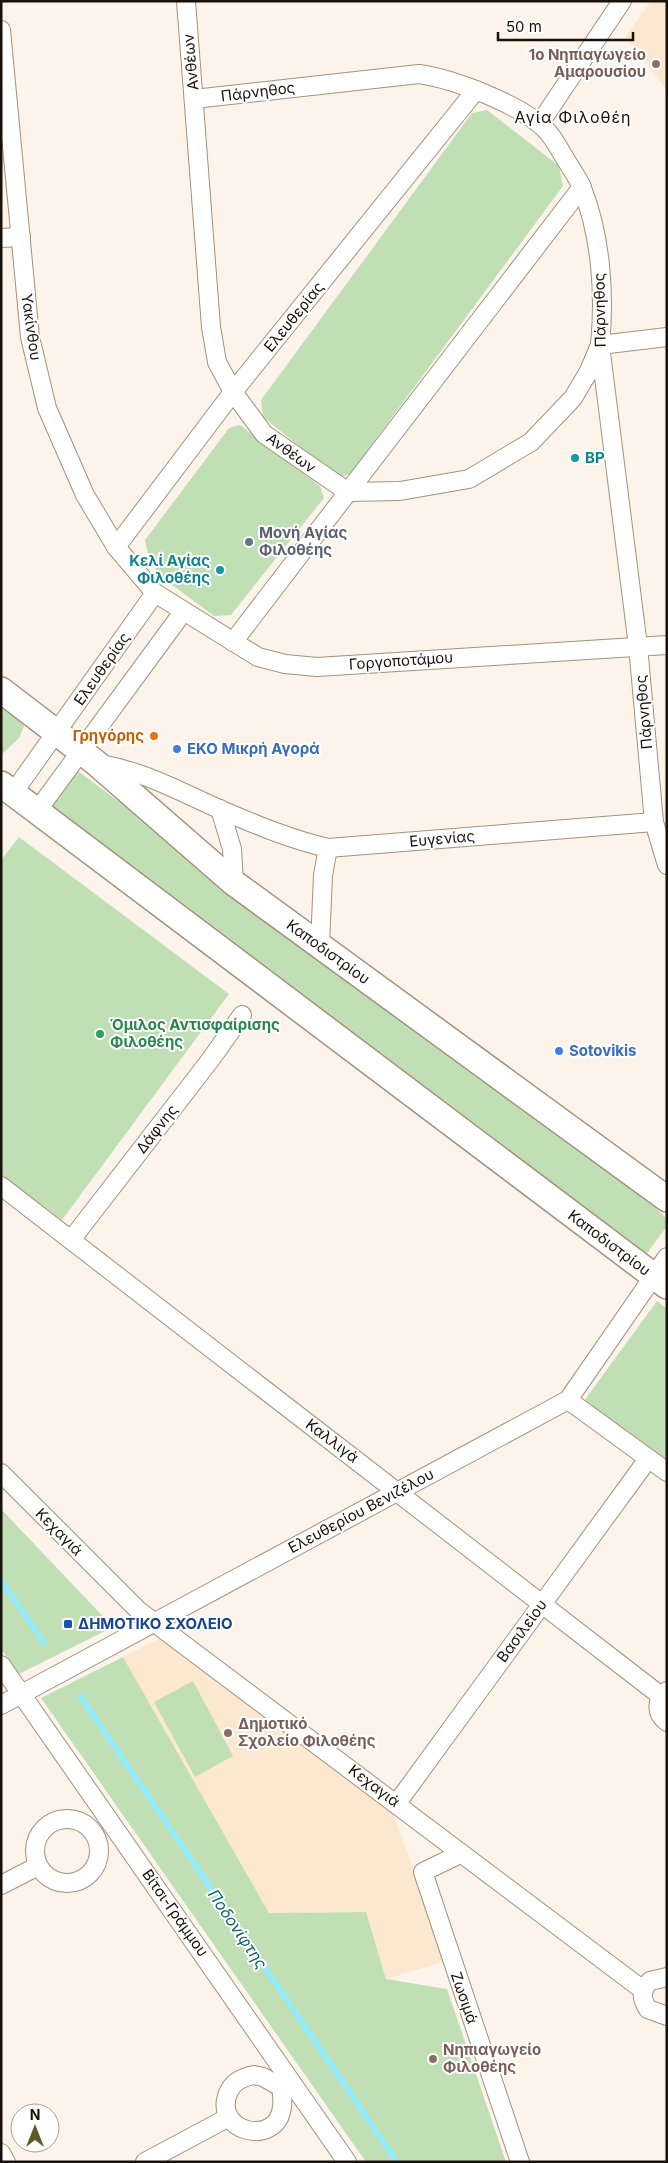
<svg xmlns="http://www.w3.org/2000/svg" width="668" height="2163" viewBox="0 0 668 2163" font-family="Inter,sans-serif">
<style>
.built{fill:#fce8d1}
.green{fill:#c1dfb4}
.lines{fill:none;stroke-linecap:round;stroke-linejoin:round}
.stream{stroke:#91ecff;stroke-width:5.5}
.street-casing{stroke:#a3917c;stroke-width:20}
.secondary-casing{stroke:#a3917c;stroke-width:28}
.street{stroke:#fff;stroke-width:18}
.secondary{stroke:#fff;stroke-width:25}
.education-dot{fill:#8d6e63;stroke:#fff;stroke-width:2}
.culture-dot{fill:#0f9aa8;stroke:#fff;stroke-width:2}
.worship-dot{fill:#6b7280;stroke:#fff;stroke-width:2}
.food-dot{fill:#e8710a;stroke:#fff;stroke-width:2}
.shop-dot{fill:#3f7fe0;stroke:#fff;stroke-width:2}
.leisure-dot{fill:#2e9e5b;stroke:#fff;stroke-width:2}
.transit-dot{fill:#1a4fb4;stroke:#fff;stroke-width:2}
.labels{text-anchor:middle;stroke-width:4;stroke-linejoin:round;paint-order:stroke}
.education-label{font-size:15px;font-weight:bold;fill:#785e54;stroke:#fff;text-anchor:start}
.street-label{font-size:15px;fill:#18110a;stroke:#fff}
.culture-label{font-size:15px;font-weight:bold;fill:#0d838f;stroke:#fff;text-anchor:start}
.worship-label{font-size:15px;font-weight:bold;fill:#5b616d;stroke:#fff;text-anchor:start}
.food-label{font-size:15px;font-weight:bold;fill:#c56008;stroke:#fff;text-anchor:end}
.shop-label{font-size:15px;font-weight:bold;fill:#366cbe;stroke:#fff;text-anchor:start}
.leisure-label{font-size:15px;font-weight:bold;fill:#27864d;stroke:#fff;text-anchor:start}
.transit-label{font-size:15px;font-weight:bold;fill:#164399;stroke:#fff;text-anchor:start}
.neighbourhood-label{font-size:16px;letter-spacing:1px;fill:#18110a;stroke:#fff}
.water-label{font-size:16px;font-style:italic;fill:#13606d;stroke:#fff}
</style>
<rect width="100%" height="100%" fill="#fcf4eb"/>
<g class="built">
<path d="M 651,1 L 667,1 L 667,91 L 625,37 Z"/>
<path d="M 162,1637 L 391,1808 L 447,1961 L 386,1979 L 366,1912 L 269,1913 L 123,1657 Z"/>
</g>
<g class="green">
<path d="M 487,110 L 559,166 L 563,186 L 350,474 L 339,478 L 263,417 L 261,400 L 472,113 Z"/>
<path d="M 240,425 L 320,486 L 324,498 L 231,615 L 214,616 L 160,576 L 149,559 L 145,540 L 229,428 Z"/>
<path d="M 1,705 L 21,719 L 24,726 L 19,738 L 1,755 Z"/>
<path d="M 78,771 L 512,1097 L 659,1211 L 667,1219 L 667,1226 L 645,1256 L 50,808 L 71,775 Z"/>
<path d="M 19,837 L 229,994 L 62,1220 L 1,1174 L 1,860 Z"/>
<path d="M 657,1301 L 667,1309 L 667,1463 L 581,1405 Z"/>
<path d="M 1,1509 L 113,1627 L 19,1674 L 1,1649 Z"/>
<path d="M 123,1657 L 269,1913 L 366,1912 L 386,1979 L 447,1989 L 506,2162 L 366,2162 L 41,1698 Z"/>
<path d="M 193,1681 L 233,1756 L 195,1777 L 154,1702 Z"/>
</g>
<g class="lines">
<g class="stream">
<path d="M 1,1580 L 44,1643"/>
<path d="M 80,1696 L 397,2162"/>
</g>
<g class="street-casing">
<g id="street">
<path d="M 186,1 L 211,327 L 217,362 L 233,392 L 264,434 L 348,492 L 400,491 L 469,479 L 531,442 L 573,398 L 589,371 L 600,345 L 667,337"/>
<path d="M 1,30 L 30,337 L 47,408 L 85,495 L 116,547 L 155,593 L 258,657 L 285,664 L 317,667 L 667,645"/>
<path d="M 194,99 L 419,74 C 454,79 522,105 546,130 C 553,137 558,147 563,155 C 569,166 578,177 582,188 C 601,236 605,294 600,345 L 638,646 L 654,822 L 667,865"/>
<path d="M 540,123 L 622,1"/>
<path d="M 1,238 L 21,237"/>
<path d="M 116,547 L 233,392 L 476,90"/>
<path d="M 233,642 L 582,187"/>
<path d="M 97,763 C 147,772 180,792 226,812 C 259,826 293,840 328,848 L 654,822"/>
<path d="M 13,793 L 155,593"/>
<path d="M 220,809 L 232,849 L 234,883"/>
<path d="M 37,811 L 183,612"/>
<path d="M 320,945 L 323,875 L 328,848"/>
<path d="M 1,1186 L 661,1696"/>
<path d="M 71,1240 L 211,1059 L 242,1015"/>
<path d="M 568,1400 L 667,1472"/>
<path d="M 1,1473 L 139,1611 L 643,1990"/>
<path d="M 1,1665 L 347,2162"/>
<path d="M 667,1691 C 656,1700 655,1713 667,1722"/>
<path d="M 1,1705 L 568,1400 L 667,1257"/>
<path d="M 397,1803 L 648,1459"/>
<circle cx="67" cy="1851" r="32"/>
<path d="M 460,1854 L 423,1872 L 520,2162"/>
<path d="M 1,1885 L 38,1866"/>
<path d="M 667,1977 L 650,1981 C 641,1990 641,1999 648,2009 L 667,2016"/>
<path d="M 254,2075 L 263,2077 L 281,2087 C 282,2093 283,2100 282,2107 C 277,2149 210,2131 229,2091 C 234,2081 243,2077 254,2075 Z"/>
<path d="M 1,2153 L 6,2162"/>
<path d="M 145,2162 L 229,2117"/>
</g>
</g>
<g class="secondary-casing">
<g id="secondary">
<path d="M 1,690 L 95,762 L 234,883 L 667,1199"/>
<path d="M 1,784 L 667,1286"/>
</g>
</g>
<use href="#street" class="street"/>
<use href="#secondary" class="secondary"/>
</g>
<g class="education-dot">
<circle cx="656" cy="64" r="5"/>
<circle cx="228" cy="1733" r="5"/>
<circle cx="433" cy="2059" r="5"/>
</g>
<g class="culture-dot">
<circle cx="575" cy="458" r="5"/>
<circle cx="220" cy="570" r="5"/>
</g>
<circle class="worship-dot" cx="249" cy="542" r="5"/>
<circle class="food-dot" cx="154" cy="736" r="5"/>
<g class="shop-dot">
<circle cx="177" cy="749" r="5"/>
<circle cx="559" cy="1051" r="5"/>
</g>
<circle class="leisure-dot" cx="100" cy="1034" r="5"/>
<rect class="transit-dot" x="63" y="1619" width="10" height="10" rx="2.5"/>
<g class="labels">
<g class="education-label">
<text x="646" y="60" text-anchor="end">1ο Νηπιαγωγείο<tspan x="646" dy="17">Αμαρουσίου</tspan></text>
<text x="238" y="1729">Δημοτικό<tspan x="238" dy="17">Σχολείο Φιλοθέης</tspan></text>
<text x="443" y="2055">Νηπιαγωγείο<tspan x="443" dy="17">Φιλοθέης</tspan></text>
</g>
<g class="street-label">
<text transform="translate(191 62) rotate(-95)" y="5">Ανθέων</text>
<text transform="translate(258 92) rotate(-7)" y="5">Πάρνηθος</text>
<text transform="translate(600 310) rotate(-91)" y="5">Πάρνηθος</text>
<text transform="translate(294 317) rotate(-51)" y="5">Ελευθερίας</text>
<text transform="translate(31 327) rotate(82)" y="5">Υακίνθου</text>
<text transform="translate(291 453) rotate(36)" y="5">Ανθέων</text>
<text transform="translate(401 661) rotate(-4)" y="5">Γοργοποτάμου</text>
<text transform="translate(102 669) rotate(-55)" y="5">Ελευθερίας</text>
<text transform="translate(644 712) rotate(-95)" y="5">Πάρνηθος</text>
<text transform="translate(442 839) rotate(-5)" y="5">Ευγενίας</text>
<text transform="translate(328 952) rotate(36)" y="5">Καποδιστρίου</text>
<text transform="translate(157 1129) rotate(-52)" y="5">Δάφνης</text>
<text transform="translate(609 1243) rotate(37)" y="5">Καποδιστρίου</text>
<text transform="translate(332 1441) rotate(37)" y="5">Καλλιγά</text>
<text transform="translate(361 1511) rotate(-28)" y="5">Ελευθερίου Βενιζέλου</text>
<text transform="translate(59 1532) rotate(45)" y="5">Κεχαγιά</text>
<text transform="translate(522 1631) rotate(-54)" y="5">Βασιλείου</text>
<text transform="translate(374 1786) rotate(37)" y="5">Κεχαγιά</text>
<text transform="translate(175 1913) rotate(55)" y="5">Βίτσι-Γράμμου</text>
<text transform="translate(464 1998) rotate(71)" y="5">Ζωσιμά</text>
</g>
<g class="culture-label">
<text x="585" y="463">BP</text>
<text x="210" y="566" text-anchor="end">Κελί Αγίας<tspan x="210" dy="17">Φιλοθέης</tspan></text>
</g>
<g class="worship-label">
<text x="259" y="538">Μονή Αγίας<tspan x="259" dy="17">Φιλοθέης</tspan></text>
</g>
<g class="food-label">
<text x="144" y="741">Γρηγόρης</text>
</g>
<g class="shop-label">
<text x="187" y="754">ΕΚΟ Μικρή Αγορά</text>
<text x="569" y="1056">Sotovikis</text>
</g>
<g class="leisure-label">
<text x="110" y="1030">Όμιλος Αντισφαίρισης<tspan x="110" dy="17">Φιλοθέης</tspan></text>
</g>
<g class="transit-label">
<text x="78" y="1629">ΔΗΜΟΤΙΚΟ ΣΧΟΛΕΙΟ</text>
</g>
<g class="neighbourhood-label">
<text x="573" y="123">Αγία Φιλοθέη</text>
</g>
<g class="water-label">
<text transform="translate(238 1929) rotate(56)" y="6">Ποδονίφτης</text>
</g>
</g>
<rect width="668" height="2163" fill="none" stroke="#18110a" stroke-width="5"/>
<g transform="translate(35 2128)"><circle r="24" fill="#ffffff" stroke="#a3a09d"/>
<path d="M0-4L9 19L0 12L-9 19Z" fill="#5a5b29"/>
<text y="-8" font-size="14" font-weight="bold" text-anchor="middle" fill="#18110a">N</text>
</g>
<path d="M498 32v8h135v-8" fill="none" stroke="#18110a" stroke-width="2.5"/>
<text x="506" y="32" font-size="15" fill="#18110a" stroke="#ffffff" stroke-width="4" paint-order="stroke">50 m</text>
</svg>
